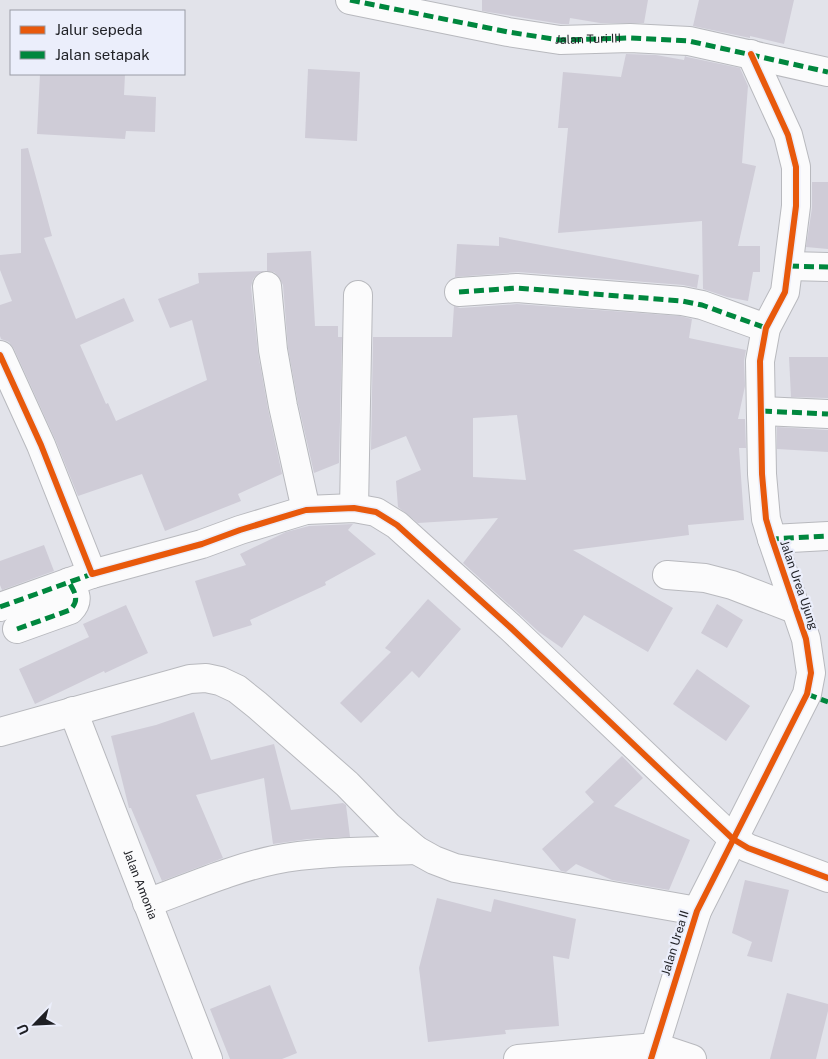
<svg xmlns="http://www.w3.org/2000/svg" width="828" height="1059" viewBox="0 0 828 1059" font-family="'Public Sans',sans-serif">
<style>
.building{fill:#cfccd7;fill-rule:evenodd}
.lines{fill:none;stroke-linecap:round;stroke-linejoin:round}
.street-casing{stroke:#b8b9be;stroke-width:30}
.street{stroke:#fbfbfc;stroke-width:28}
.quiet{stroke:#00873e;stroke-width:5;stroke-dasharray:10 5;stroke-linecap:butt}
.cycleway-casing{stroke:#ebeefb;stroke-width:9}
.cycleway{stroke:#e8590c;stroke-width:6}
.labels{text-anchor:middle;stroke-width:4.5;stroke-linejoin:round;paint-order:stroke}
.street-label{font-size:12px;fill:#1f2025;stroke:#ebeefb}
</style>
<rect width="100%" height="100%" fill="#e2e3ea"/>
<g class="building">
<path d="M 482,0 L 648,0 L 644,23 L 600,23 L 570,18 L 569,24 L 561,24 L 482,11 Z"/>
<path d="M 699,0 L 794,0 L 784,44 L 750,36 L 750,38 L 693,26 Z"/>
<path d="M 626,54 L 656,55 L 684,60 L 685,56 L 687,57 L 740,68 L 748,86 L 742,163 L 756,166 L 738,246 L 760,246 L 760,272 L 753,272 L 748,301 L 727,297 L 703,289 L 702,221 L 558,233 L 568,128 L 558,128 L 563,72 L 621,77 Z"/>
<path d="M 308,69 L 360,72 L 357,141 L 305,138 Z"/>
<path d="M 40,74 L 125,74 L 124,95 L 156,97 L 155,132 L 126,131 L 125,139 L 37,134 Z"/>
<path d="M 28,148 L 52,236 L 44,238 L 76,319 L 124,298 L 134,321 L 80,345 L 106,404 L 108,403 L 116,421 L 207,380 L 192,320 L 170,328 L 158,299 L 199,283 L 198,273 L 265,271 L 258,274 L 253,279 L 251,287 L 258,353 L 268,409 L 282,474 L 238,494 L 241,501 L 165,531 L 142,474 L 78,496 L 55,439 L 14,349 L 9,342 L 1,339 L 0,336 L 0,305 L 12,301 L 0,270 L 0,255 L 21,253 L 21,149 Z"/>
<path d="M 812,182 L 828,182 L 828,249 L 806,247 L 812,208 Z"/>
<path d="M 499,237 L 699,275 L 697,288 L 683,285 L 518,272 L 455,277 L 457,244 L 499,246 Z"/>
<path d="M 311,251 L 315,326 L 338,326 L 338,337 L 342,337 L 339,463 L 314,473 L 298,403 L 288,348 L 283,285 L 279,277 L 274,272 L 267,271 L 267,253 Z"/>
<path d="M 517,304 L 680,316 L 692,319 L 689,338 L 746,350 L 744,361 L 745,386 L 738,419 L 745,419 L 746,448 L 739,448 L 744,520 L 688,525 L 689,535 L 573,550 L 673,608 L 648,652 L 584,615 L 562,648 L 539,632 L 463,563 L 498,518 L 418,523 L 398,507 L 396,481 L 421,470 L 406,436 L 371,450 L 373,337 L 452,337 L 454,306 L 460,308 ZM 517,415 L 526,480 L 473,477 L 473,418 Z"/>
<path d="M 789,357 L 828,357 L 828,398 L 791,397 Z"/>
<path d="M 777,427 L 828,430 L 828,452 L 777,449 Z"/>
<path d="M 353,524 L 348,530 L 376,554 L 325,582 L 326,585 L 250,620 L 252,625 L 213,637 L 195,581 L 246,565 L 240,554 L 286,532 L 309,526 Z"/>
<path d="M 44,545 L 54,571 L 2,590 L 0,585 L 0,561 Z"/>
<path d="M 428,599 L 461,629 L 419,678 L 412,671 L 361,723 L 340,703 L 391,652 L 385,648 Z"/>
<path d="M 717,604 L 743,620 L 727,648 L 701,633 Z"/>
<path d="M 126,605 L 148,653 L 105,673 L 104,671 L 35,704 L 19,669 L 89,637 L 83,624 Z"/>
<path d="M 697,669 L 750,706 L 726,741 L 673,704 Z"/>
<path d="M 194,712 L 211,760 L 274,744 L 291,810 L 343,803 L 346,805 L 350,837 L 308,839 L 273,844 L 264,778 L 196,795 L 223,858 L 162,881 L 131,808 L 129,808 L 111,736 L 156,725 Z"/>
<path d="M 622,756 L 643,778 L 614,806 L 690,840 L 669,890 L 612,880 L 576,864 L 566,872 L 561,871 L 542,849 L 594,802 L 585,792 Z"/>
<path d="M 745,880 L 789,890 L 772,962 L 747,956 L 752,942 L 732,933 Z"/>
<path d="M 437,898 L 491,912 L 494,899 L 576,919 L 569,959 L 553,956 L 559,1026 L 505,1030 L 506,1034 L 428,1042 L 419,968 Z"/>
<path d="M 270,985 L 297,1053 L 282,1059 L 230,1059 L 210,1009 Z"/>
<path d="M 787,993 L 828,1004 L 828,1011 L 816,1059 L 770,1059 Z"/>
</g>
<g class="lines">
<g class="street-casing">
<g id="street">
<path d="M 350,0 L 508,32 L 560,40 L 630,38 L 689,41 L 828,72"/>
<path d="M 789,266 L 828,267"/>
<path d="M 267,286 L 273,350 L 283,406 L 306,510"/>
<path d="M 459,292 L 517,288 L 682,301 L 702,305 L 766,328"/>
<path d="M 0,355 L 41,445 L 92,574 L 202,544 L 240,530 L 306,510 L 354,508 L 376,512 L 397,525 L 510,627 L 733,839 L 748,848 L 828,878"/>
<path d="M 762,411 L 828,414"/>
<path d="M 354,508 L 358,295"/>
<path d="M 772,539 L 828,536"/>
<path d="M 667,575 L 705,578 L 732,585 L 797,610"/>
<path d="M 0,607 L 92,574"/>
<path d="M 17,629 L 70,610 C 80,600 75,593 69,582"/>
<path id="s1" d="M 73,711 L 208,1059"/>
<path d="M 0,732 L 190,679 L 206,678 L 220,681 L 237,689 L 257,705 L 347,784 L 389,827 L 416,850 L 434,860 L 455,868 L 697,911"/>
<path d="M 147,903 C 189,888 231,869 274,860 C 320,851 369,852 416,850"/>
<path d="M 518,1059 L 656,1047 L 692,1059"/>
<path d="M 651,1059 L 697,911 L 807,694 L 811,673 L 806,639 L 772,539 L 766,519 L 762,474 L 760,361 L 766,328 L 785,292 L 796,206 L 796,167 L 788,135 L 751,54"/>
</g>
</g>
<use href="#street" class="street"/>
<g class="quiet">
<path id="s2" d="M 350,0 L 508,32 L 560,40 L 630,38 L 689,41 L 828,72"/>
<path d="M 789,266 L 828,267"/>
<path d="M 459,292 L 517,288 L 682,301 L 702,305 L 766,328"/>
<path d="M 762,411 L 828,414"/>
<path d="M 771,536 L 772,539 L 828,536"/>
<path d="M 0,607 L 92,574"/>
<path d="M 17,629 L 70,610 C 80,600 75,593 69,582"/>
<path d="M 807,694 L 828,702"/>
</g>
<g class="cycleway-casing">
<g id="cycleway">
<path d="M 0,355 L 41,445 L 92,574 L 202,544 L 240,530 L 306,510 L 354,508 L 376,512 L 397,525 L 510,627 L 733,839 L 748,848 L 828,878"/>
<path d="M 651,1059 L 697,911 L 807,694 L 811,673 L 806,639 L 772,539 L 766,519 L 762,474 L 760,361 L 766,328 L 785,292 L 796,206 L 796,167 L 788,135 L 751,54"/>
</g>
</g>
<use href="#cycleway" class="cycleway"/>
</g>
<g class="labels">
<g class="street-label">
<text dy="4" stroke="none"><textPath href="#s2" startOffset="242">Jalan Turi III</textPath></text>
<text transform="translate(799 585) rotate(71)" y="4">Jalan Urea Ujung</text>
<text dy="4" stroke="none"><textPath href="#s1" startOffset="186">Jalan Amonia</textPath></text>
<text transform="translate(675 943) rotate(-73)" y="4">Jalan Urea II</text>
</g>
</g>
<rect x="10" y="10" width="175" height="65" fill="#ebeefb" stroke="#999ca5"/>
<rect x="20" y="26" width="25" height="8" fill="#e8590c" stroke="#999ca5"/>
<text x="55" y="35" font-size="15" fill="#1f2025">Jalur sepeda</text>
<rect x="20" y="51" width="25" height="8" fill="#00873e" stroke="#999ca5"/>
<text x="55" y="60" font-size="15" fill="#1f2025">Jalan setapak</text>
<g transform="translate(35 1024) rotate(246)" stroke="#ebeefb" stroke-width="4" paint-order="stroke">
<path d="M0-4L9 19L0 12L-9 19Z" fill="#1f2025"/>
<text y="-8" font-size="14" font-weight="bold" text-anchor="middle" fill="#1f2025">U</text>
</g>
</svg>
